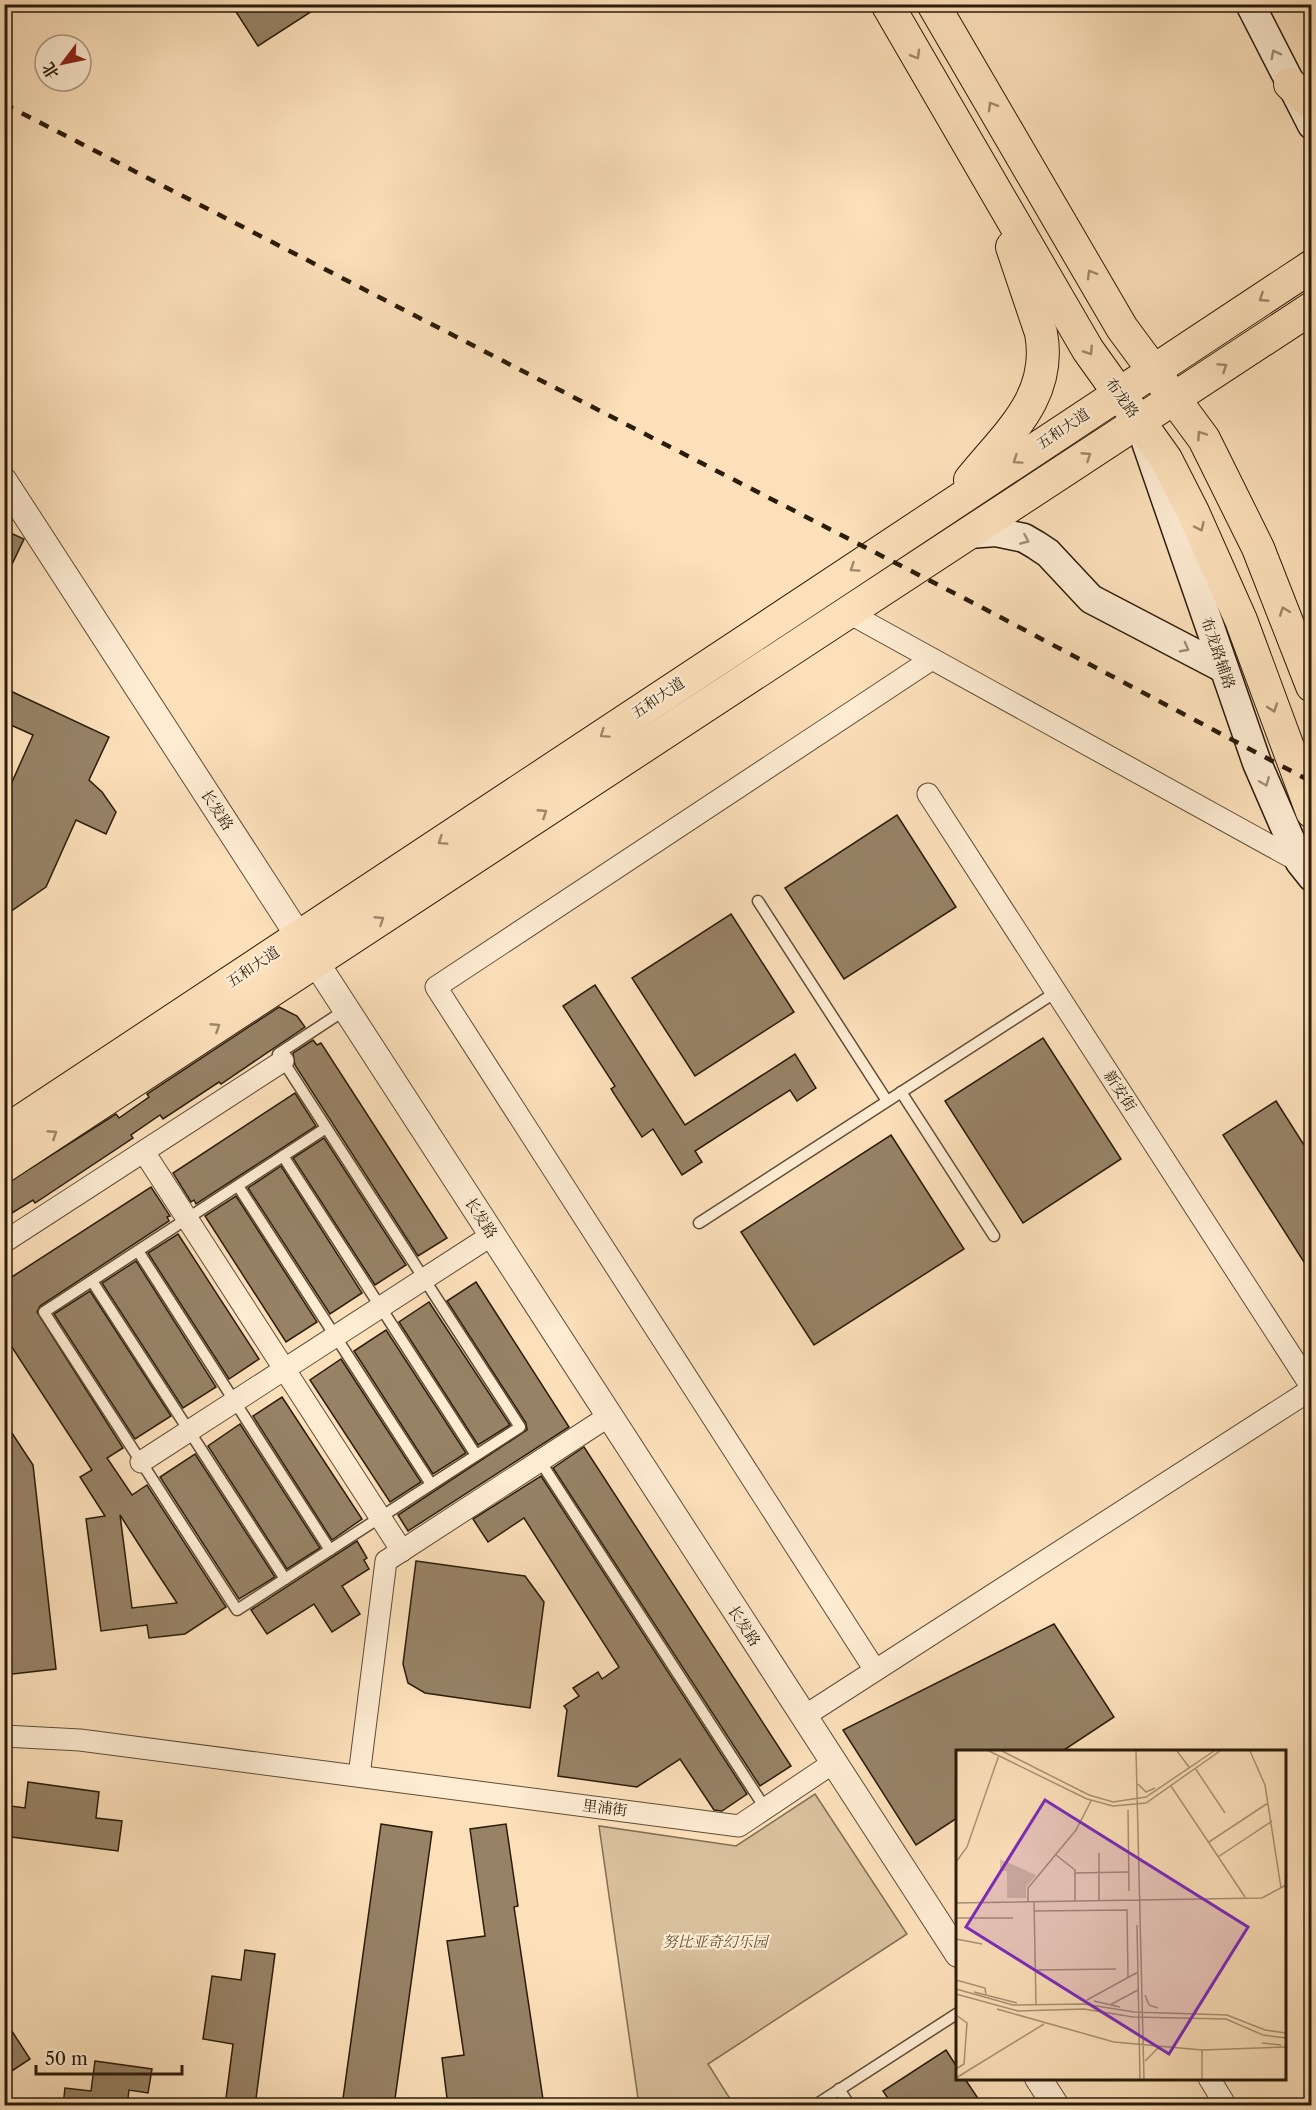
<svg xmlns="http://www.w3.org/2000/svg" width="1316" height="2110" viewBox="0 0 1316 2110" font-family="'Libre Caslon Text','Noto Serif SC',serif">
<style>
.green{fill:#d8bf9c;stroke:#816e53;stroke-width:1.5}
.building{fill:#978266;stroke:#2a1c0a;stroke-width:1.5;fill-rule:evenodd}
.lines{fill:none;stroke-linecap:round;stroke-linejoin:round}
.service-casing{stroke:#5e4d36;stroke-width:13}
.minor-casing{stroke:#5e4d36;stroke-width:23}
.tertiary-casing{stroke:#5e4d36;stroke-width:28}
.secondary-casing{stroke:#2a1c0a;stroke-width:31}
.primary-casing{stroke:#2a1c0a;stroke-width:34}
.service{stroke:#fdebd2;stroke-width:10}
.minor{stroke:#fdebd2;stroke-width:21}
.tertiary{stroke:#fdebd2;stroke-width:26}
.secondary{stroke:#fdebd2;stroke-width:28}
.primary{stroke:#fce0ba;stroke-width:32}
.rail{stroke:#2a1c0a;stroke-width:4.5;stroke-dasharray:10 10;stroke-linecap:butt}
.oneway{stroke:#9e8e78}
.oneway2{stroke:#9e886b}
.labels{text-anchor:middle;stroke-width:4.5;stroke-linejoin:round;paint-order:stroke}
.street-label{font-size:15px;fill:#2a1c0a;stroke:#fdebd2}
.park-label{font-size:15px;font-style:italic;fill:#5e4d36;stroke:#fdebd2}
.inset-road{fill:none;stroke:#a89274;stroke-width:1.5}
.view{fill:#7b2cbf;fill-opacity:0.15;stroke:#7b2cbf;stroke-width:3}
.inset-edge{fill:none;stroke:#2a1c0a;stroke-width:3}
</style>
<rect width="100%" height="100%" fill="#fce0ba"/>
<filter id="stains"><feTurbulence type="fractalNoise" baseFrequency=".00333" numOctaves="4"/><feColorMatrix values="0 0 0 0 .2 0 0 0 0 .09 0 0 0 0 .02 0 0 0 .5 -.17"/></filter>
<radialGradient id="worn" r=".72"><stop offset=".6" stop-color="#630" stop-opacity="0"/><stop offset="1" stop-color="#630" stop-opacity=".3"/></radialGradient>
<path class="green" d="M 815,1794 L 907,1934 L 708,2064 L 734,2105 L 639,2105 L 599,1826 L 736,1846 Z"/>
<g class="building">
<path d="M 231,4 L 323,4 L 258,46 Z"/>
<path d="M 4,530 L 24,539 L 4,581 Z"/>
<path d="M 4,688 L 109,737 L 89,780 L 102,792 L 116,812 L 106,834 L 76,820 L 46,887 L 4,916 L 4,800 L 33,735 L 4,722 Z"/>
<path d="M 897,815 L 956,907 L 844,979 L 785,888 Z"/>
<path d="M 731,914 L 794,1012 L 695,1076 L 632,978 Z"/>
<path d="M 595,985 L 685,1125 L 795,1054 L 816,1088 L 797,1101 L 790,1090 L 695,1151 L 702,1162 L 682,1175 L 653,1129 L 642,1137 L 611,1089 L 615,1086 L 563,1006 Z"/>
<path d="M 279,1007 L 297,1016 L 305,1027 L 221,1084 L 219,1082 L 163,1119 L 160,1115 L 131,1135 L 133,1138 L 35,1203 L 33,1200 L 4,1218 L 4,1185 L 116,1114 L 119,1118 L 149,1097 L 147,1094 Z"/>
<path d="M 1043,1038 L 1121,1159 L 1023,1223 L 945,1101 Z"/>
<path d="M 313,1040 L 317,1045 L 321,1043 L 447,1238 L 418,1256 L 295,1065 L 293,1053 Z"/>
<path d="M 295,1093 L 316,1126 L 196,1204 L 194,1200 L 191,1202 L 173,1173 Z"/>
<path d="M 1276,1101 L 1311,1156 L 1311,1273 L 1223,1135 Z"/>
<path d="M 891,1135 L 964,1249 L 814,1345 L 741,1232 Z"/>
<path d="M 324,1138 L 406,1265 L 375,1285 L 293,1158 Z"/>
<path d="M 281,1166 L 362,1293 L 330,1314 L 248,1188 Z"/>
<path d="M 151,1187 L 170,1216 L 167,1217 L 169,1221 L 40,1306 L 37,1312 L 123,1448 L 107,1458 L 132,1495 L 147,1485 L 226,1607 L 185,1634 L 149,1638 L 147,1625 L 101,1631 L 86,1519 L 105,1516 L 80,1477 L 92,1470 L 4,1335 L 4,1282 ZM 120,1515 L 152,1565 L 177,1603 L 132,1608 Z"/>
<path d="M 236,1196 L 317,1322 L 286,1342 L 205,1216 Z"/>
<path d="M 178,1234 L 259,1359 L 229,1379 L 148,1253 Z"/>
<path d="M 136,1261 L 216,1387 L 183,1408 L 102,1283 Z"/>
<path d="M 476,1282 L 569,1427 L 408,1531 L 398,1515 L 527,1430 L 526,1423 L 447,1301 Z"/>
<path d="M 90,1291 L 171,1416 L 135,1439 L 54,1314 Z"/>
<path d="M 429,1302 L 510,1425 L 478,1445 L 399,1322 Z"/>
<path d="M 386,1330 L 466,1453 L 433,1474 L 354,1351 Z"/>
<path d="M 341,1359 L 421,1482 L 390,1502 L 310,1380 Z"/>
<path d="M 282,1397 L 362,1519 L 332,1540 L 253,1416 Z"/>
<path d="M 4,1421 L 33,1465 L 56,1669 L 4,1675 Z"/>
<path d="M 240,1424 L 320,1548 L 287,1569 L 208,1446 Z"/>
<path d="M 584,1447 L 791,1766 L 760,1786 L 553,1468 Z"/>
<path d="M 195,1454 L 275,1577 L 239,1599 L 160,1477 Z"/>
<path d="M 541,1476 L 747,1794 L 722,1811 L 714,1810 L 680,1759 L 637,1787 L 558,1776 L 567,1710 L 564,1706 L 579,1696 L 573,1688 L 598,1672 L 602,1679 L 619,1667 L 524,1518 L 488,1542 L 473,1519 Z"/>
<path d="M 357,1541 L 367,1558 L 364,1560 L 369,1569 L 342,1586 L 360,1614 L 332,1632 L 314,1604 L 267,1634 L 251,1610 Z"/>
<path d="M 416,1561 L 525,1576 L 544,1602 L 530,1708 L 425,1693 L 408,1683 L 403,1664 Z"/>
<path d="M 1054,1624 L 1114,1717 L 1061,1752 L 957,1752 L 957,1818 L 916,1845 L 843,1730 Z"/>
<path d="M 28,1782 L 99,1792 L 96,1818 L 122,1821 L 118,1851 L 4,1836 L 4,1805 L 25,1808 Z"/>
<path d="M 381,1824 L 432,1832 L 394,2106 L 342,2106 Z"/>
<path d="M 506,1824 L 518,1906 L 514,1907 L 544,2106 L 448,2106 L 442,2058 L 464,2055 L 447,1941 L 485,1936 L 470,1829 Z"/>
<path d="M 245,1950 L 275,1954 L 255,2106 L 225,2106 L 233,2044 L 203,2039 L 212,1976 L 241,1980 Z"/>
<path d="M 4,2019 L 30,2059 L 4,2076 Z"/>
<path d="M 946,2050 L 957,2067 L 957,2079 L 965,2079 L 983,2106 L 893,2106 L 883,2091 Z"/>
<path d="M 95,2061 L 152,2069 L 148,2093 L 129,2090 L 127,2106 L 63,2106 L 65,2088 L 91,2091 Z"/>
</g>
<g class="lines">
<g class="service-casing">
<g id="service">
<path d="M 758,901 L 887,1101"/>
<path d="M 901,1092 L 994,1236"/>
<path d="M 326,1128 L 44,1312 L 237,1610 L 520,1427 L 283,1061 L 278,1054 L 345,1010"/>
<path d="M 283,1156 L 476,1455"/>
<path d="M 238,1186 L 431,1484"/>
<path d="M 699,1223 L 1056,992"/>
<path d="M 138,1251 L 330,1550"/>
<path d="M 92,1281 L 285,1579"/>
<path d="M 540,1461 L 765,1808"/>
<path d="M 839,2089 L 850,2106"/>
<path d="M 814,2106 L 958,2013"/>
</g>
</g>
<g class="minor-casing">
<g id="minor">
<path d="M 849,613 L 1300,862"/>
<path d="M 928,794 L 1312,1388"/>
<path d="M 144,1152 L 402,1551"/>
<path d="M 4,1242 L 283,1061"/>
<path d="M 141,1462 L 492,1235"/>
<path d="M 875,1670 L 436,987 L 932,659"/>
<path d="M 803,1717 L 1312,1389"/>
<path d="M 4,1736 L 80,1740 L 739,1826 L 833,1763"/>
<path d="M 359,1776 L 386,1561 L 609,1416"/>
<path d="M 1209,2078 L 1226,2106"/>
</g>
</g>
<g class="tertiary-casing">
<g id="tertiary">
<path d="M 4,481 L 958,1954"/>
<path d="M 1038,2078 L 1056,2106"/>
</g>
</g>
<g class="secondary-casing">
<g id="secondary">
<path d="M 1250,4 L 1312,125"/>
<path d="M 1146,442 L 1257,763 L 1300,862 L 1312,877"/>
<path d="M 968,534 L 996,532 L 1024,538 L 1036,545 L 1048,553 L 1091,599 L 1223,668"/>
</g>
</g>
<g class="primary-casing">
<g id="primary">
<path d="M 887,4 L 1088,350 L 1166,459 L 1193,512 L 1241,620 L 1312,812"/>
<path d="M 933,4 L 1122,328 L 1204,439 L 1258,548 L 1312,686"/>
<path d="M 1290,84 L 1312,104"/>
<path d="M 970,480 C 1007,434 1053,397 1041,333 L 1012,247"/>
<path d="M 4,1132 L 1312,266"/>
<path d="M 4,1166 L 1312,308"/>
</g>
</g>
<use href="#service" class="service"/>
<use href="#minor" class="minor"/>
<use href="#tertiary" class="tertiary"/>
<use href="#secondary" class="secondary"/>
<use href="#primary" class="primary"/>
<path class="rail" d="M 4,104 L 983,608 L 1312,782"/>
</g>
<defs><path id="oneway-chevron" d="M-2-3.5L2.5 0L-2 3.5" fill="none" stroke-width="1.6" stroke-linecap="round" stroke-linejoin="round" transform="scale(1.5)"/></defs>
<g class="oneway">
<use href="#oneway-chevron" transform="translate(1275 54) rotate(-117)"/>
<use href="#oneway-chevron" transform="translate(1025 540) rotate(23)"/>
<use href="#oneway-chevron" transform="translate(1185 648) rotate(28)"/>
<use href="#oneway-chevron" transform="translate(1265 782) rotate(68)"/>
</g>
<g class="oneway2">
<use href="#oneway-chevron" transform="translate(916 55) rotate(60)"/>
<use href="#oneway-chevron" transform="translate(992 106) rotate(-120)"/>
<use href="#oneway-chevron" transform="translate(1091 274) rotate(-120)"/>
<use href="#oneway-chevron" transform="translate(1263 298) rotate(147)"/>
<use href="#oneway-chevron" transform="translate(1089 351) rotate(57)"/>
<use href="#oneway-chevron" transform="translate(1223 367) rotate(-34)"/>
<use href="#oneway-chevron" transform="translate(1201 435) rotate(-124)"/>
<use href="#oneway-chevron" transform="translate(1087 456) rotate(-33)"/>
<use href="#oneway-chevron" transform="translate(1017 460) rotate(146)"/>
<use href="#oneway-chevron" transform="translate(1200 527) rotate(65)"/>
<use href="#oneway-chevron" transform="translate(854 568) rotate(146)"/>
<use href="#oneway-chevron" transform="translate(1284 611) rotate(-111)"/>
<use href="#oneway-chevron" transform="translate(1273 708) rotate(71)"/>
<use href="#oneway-chevron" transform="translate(604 734) rotate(146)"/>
<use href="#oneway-chevron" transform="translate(543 813) rotate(-33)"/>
<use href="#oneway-chevron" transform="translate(442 841) rotate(146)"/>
<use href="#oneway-chevron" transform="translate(380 920) rotate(-33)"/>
<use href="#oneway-chevron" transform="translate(216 1027) rotate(-33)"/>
<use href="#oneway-chevron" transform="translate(53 1134) rotate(-33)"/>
</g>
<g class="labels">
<g class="street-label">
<text transform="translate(1122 398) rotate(54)" y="5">布龙路</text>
<text transform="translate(1063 429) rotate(-34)" y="5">五和大道</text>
<text transform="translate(1218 653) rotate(71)" y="5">布龙路辅路</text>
<text transform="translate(658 698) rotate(-34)" y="5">五和大道</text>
<text transform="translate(217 810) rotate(57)" y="5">长发路</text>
<text transform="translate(253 967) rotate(-34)" y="5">五和大道</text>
<text transform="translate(1120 1091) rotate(57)" y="5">新安街</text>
<text transform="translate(481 1218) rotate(57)" y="5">长发路</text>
<text transform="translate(744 1626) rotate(57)" y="5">长发路</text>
<text transform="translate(605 1808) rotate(7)" y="5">里浦街</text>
</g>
<g class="park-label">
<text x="715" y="1947">努比亚奇幻乐园</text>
</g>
</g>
<g transform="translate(956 1750)">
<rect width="330" height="330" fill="#fce0ba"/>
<path d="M 44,109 L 80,125 L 70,137 L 70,148 L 51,148 L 51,121 L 44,121 Z" fill="#d8bf9c"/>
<path class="inset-road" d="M 33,1 L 131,49 L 157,56 L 190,53 L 264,1M 46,1 L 133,45 L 157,52 L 190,47 L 258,1M 180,1 L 188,329M 221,1 L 233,17M 294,1 L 309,35 L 325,138M 239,18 L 269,63M 182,34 L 190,42 L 199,38M 215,36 L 289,147M 172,60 L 173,141M 253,92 L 312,53M 143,103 L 143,150M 100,105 L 119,120 L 119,151M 262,107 L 316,71M 0,112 L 11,97 L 43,5M 119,123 L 172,122M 72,151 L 72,138 L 120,80 L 135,51M 78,151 L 80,255M 0,153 L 306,148 L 330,135M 79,161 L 171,160 L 172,227M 0,168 L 57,168M 181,175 L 184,329M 0,189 L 26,194M 80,220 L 160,219M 0,230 L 29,238 L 30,245M 0,239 L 57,255 L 128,254 L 178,262 L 271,265 L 309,280 L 330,283M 18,242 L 61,253M 0,244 L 62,261 L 128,259 L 177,267 L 270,269 L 307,285 L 330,288M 189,245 L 193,255 L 202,258M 131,250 L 182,222M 138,251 L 164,257M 154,255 L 182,240M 41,259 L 158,292 L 246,300 L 330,297M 0,265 L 11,273 L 8,314 L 0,319M 306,293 L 325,295M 246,300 L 246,329M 189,311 L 203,297M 0,328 L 88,274"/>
<path class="view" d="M 89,50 L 292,177 L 213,304 L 10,177 Z"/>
<rect width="330" height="330" class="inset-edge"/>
</g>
<rect width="1316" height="2110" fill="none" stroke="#fce0ba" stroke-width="24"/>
<rect x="6" y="6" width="1304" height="2098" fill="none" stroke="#2a1c0a" stroke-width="3"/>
<rect x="12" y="12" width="1292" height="2086" fill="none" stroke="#2a1c0a" stroke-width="1.5"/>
<g transform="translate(63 63) rotate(238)"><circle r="28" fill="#fdebd2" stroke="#a99882" stroke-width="1.5"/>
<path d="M0-4.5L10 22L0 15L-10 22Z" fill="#8f2418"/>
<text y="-9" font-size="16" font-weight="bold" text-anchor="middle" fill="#2a1c0a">北</text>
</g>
<path d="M36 2065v9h146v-9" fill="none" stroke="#2a1c0a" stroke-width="3"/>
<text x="45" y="2065" font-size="18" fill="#2a1c0a" stroke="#fdebd2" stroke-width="4.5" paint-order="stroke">50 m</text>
<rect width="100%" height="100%" filter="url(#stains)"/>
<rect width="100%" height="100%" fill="url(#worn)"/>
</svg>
